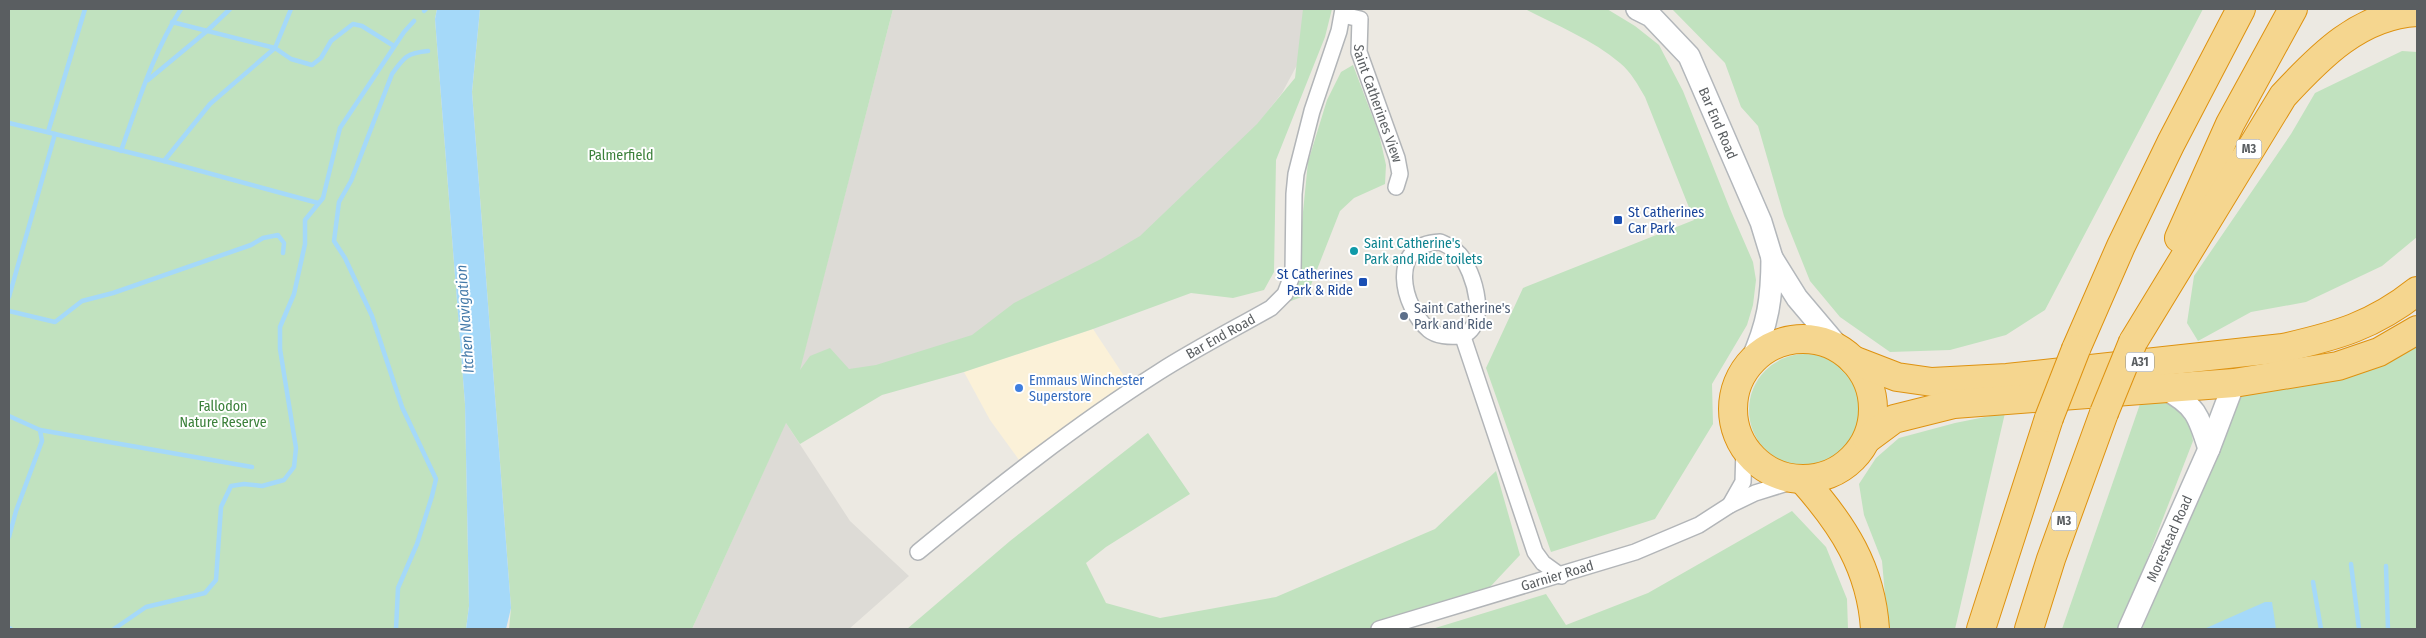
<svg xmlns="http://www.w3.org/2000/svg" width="2426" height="638" viewBox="0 0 2426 638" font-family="'Fira Sans Condensed',sans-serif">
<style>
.commercial{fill:#fbf1d8}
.industrial{fill:#dddbd6}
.green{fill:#c1e2bf}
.water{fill:#a5d9f9}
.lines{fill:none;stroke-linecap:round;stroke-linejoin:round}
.stream{stroke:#a5d9f9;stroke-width:4.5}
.street-casing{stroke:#b2b5b8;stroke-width:18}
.secondary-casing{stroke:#b3b7bb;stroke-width:24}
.highway-casing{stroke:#de9210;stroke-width:30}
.street{stroke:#fff;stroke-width:15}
.secondary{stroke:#fff;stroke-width:21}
.highway{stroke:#f5d68f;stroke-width:28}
.highway-bridge-casing{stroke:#de9210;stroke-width:30;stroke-linecap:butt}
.highway-bridge{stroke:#f5d68f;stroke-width:28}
.transit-dot{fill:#1a4fb4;stroke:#fff;stroke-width:2}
.culture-dot{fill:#0f9aa8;stroke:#fff;stroke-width:2}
.service-dot{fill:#5c6f8a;stroke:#fff;stroke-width:2}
.shop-dot{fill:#3f7fe0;stroke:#fff;stroke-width:2}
.labels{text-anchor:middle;stroke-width:4;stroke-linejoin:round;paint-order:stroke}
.shield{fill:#fff;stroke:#8c8e90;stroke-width:1}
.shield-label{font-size:12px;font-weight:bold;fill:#5a5e61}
.street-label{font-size:14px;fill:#5a5e61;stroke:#fff}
.park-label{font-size:14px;fill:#3b803a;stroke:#fff}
.transit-label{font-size:14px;fill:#164399;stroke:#fff;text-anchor:start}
.culture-label{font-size:14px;fill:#0d838f;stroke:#fff;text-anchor:start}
.service-label{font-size:14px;fill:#4e5e75;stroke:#fff;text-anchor:start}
.shop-label{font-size:14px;fill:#366cbe;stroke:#fff;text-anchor:start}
.water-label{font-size:15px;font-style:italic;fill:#447aa9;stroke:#fff}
</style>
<rect width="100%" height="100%" fill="#ece9e2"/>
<path class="commercial" d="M 1093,329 L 1130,385 L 1019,460 L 990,420 L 964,372 Z"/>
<path class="industrial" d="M 893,9 L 1325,9 L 1326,11 L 1282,93 L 1150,261 L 786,423 L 850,521 L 909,576 L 849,629 L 692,629 L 786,422 Z"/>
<g class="green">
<path d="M 9,9 L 437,9 L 435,19 L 465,404 L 469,606 L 466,629 L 9,629 Z"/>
<path d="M 480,9 L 893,9 L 800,370 L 810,356 L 830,348 L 849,369 L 876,365 L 972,335 L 1014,303 L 1101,259 L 1140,236 L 1257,124 L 1295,78 L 1303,9 L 1332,9 L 1325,37 L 1276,160 L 1274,272 L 1264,290 L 1233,298 L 1191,293 L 1093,329 L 964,372 L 882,395 L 800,444 L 786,423 L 692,629 L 509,629 L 511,608 L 472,92 Z"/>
<path d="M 1525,9 L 1607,9 L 1635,26 L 1659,45 L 1683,91 L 1730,209 L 1753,262 L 1756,280 L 1753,305 L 1747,325 L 1712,384 L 1713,424 L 1655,519 L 1551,552 L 1486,368 L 1523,288 L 1694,220 L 1645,97 C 1638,85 1631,72 1620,63 C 1593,40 1556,25 1525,9 Z"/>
<path d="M 1672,9 L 2203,9 L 2045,310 L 2006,335 L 1950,350 L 1890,352 L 1840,317 L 1810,281 L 1784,216 L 1758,126 L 1741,107 L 1725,63 Z"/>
<path d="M 2402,51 L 2417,52 L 2417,237 L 2382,266 L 2306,302 L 2251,312 L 2198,341 L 2187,323 L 2194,276 L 2291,134 L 2315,93 Z"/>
<path d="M 1353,65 L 1379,134 L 1386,165 L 1385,184 L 1354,198 L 1340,211 L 1307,295 L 1280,305 L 1301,271 L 1302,222 L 1308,162 L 1327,100 L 1341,72 Z"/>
<path d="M 2417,346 L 2417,629 L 2142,629 L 2241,394 Z"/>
<circle cx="1805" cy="410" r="56"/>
<path d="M 2168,399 L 2190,425 L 2193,441 L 2120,629 L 2062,629 L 2140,404 Z"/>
<path d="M 2005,413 L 1955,629 L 1888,629 L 1882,561 L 1864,515 L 1859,484 L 1876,458 L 1899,438 L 1955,423 Z"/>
<path d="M 1148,433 L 1190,494 L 1106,547 L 1086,563 L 1106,603 L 1160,618 L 1276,597 L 1435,529 L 1496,471 L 1520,555 L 1490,587 L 1367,629 L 907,629 L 1010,541 Z"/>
<path d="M 1792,511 L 1826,547 L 1847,599 L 1848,629 L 1432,629 L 1546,594 L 1566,625 L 1648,593 Z"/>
</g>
<g class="water">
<path d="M 437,9 L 480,9 L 472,92 L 511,608 L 506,629 L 466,629 L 469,606 L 465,404 L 435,19 Z"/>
<path d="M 2265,602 L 2272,602 L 2276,629 L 2204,629 Z"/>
</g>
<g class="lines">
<g class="stream">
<path d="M 424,11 L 426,9"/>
<path d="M 172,22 L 275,48 L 291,9"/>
<path d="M 148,80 L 207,31 L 230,9"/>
<path d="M 9,123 L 55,134 L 9,297"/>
<path d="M 48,132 L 85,9"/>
<path d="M 55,134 L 164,161 L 318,203"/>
<path d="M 121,151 C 138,103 153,52 181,9"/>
<path d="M 164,161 L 210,104 L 275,48 L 291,59 L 312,65 L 321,58 L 331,41 L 353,24 L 362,26 L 394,46"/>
<path d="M 9,311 L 55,322 L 82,301 L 113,293 L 251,245 L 263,238 L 278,235 L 284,243 L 283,253"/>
<path d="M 9,416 L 40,430 L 42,441 L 16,511 L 9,537"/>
<path d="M 40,430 L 252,467"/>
<path d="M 2351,564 L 2359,629"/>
<path d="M 2386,566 L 2388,629"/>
<path d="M 2313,582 L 2321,629"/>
<path d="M 9,628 L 11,629"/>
<path d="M 114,629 L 146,607 L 205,593 L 216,580 L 221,507 L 231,486 L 244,484 L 262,486 L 284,480 L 294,467 L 296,448 L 280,349 L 280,327 L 294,294 L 305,244 L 305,220 L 323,198 L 340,128 L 404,32 L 414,21"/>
<path d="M 396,629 L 398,588 L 417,544 L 432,496 L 436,479 L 402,407 L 372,316 L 345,258 L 334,241 L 339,202 L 351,181 L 392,74 C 404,57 407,53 428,51"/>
</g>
<g class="street-casing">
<g id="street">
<path id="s1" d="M 1343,15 L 1360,19 L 1359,52 L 1397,158 L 1400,174 L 1396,187"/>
<path d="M 1440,242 C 1447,245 1454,248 1459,254 C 1474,270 1492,330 1459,336 C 1450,337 1436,336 1429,330 C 1402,307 1387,244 1440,242 Z"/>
<path d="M 1462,334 L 1535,552 L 1543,563 L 1561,576"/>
<path d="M 1730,505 L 1743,482 L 1744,449"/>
<path id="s2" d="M 918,552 C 996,488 1074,426 1159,372 C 1195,349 1234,329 1271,308 L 1285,294 L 1293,273 L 1294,194 L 1296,174 L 1312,111 L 1339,31 L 1343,9"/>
<path id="s3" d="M 1379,629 L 1635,552 L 1699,525 L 1730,505 L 1755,493 L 1797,480"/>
</g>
</g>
<g class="secondary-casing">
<g id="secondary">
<path id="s4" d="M 1637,9 L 1651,16 L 1689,56 L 1761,222 L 1772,258 L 1797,298 L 1841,350"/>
<path d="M 1751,361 C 1768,325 1772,297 1772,258"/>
<path d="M 2165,389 C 2196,405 2199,417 2209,449"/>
<path id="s5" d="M 2129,629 L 2209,449 L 2234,383"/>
</g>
</g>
<g class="highway-casing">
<g id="highway">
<path d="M 2179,238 L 2230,124 L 2293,9"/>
<circle cx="1803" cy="409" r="70"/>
<path d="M 2133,342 L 2283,96 C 2320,56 2360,15 2417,12"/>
<path d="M 2076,349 L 2121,246 L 2171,143 L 2241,9"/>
<path d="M 1853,360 L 1897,377 L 1932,382 L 2007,378 L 2283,348 C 2336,336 2373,326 2417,291"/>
<path d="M 1867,439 L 1894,419 L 1954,404 L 2234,383 L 2338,366 L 2379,352 L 2417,330"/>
<path d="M 1803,480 C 1843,525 1871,568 1875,629"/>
<path d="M 1981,629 L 2049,418"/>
<path d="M 2029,629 L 2051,559 L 2104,413"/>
</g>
</g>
<use href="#street" class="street"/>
<use href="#secondary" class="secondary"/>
<use href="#highway" class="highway"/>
<g class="highway-bridge-casing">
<g id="highway-bridge">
<path d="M 2104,413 L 2133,342"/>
<path d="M 2049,418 L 2076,349"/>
</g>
</g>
<use href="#highway-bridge" class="highway-bridge"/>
</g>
<g class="transit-dot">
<rect x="1613" y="215" width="10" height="10" rx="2.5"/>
<rect x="1358" y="277" width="10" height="10" rx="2.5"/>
</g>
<circle class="culture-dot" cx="1354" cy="251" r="5"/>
<circle class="service-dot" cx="1404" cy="316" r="5"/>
<circle class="shop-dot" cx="1019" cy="388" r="5"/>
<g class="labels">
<g class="shield">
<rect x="2236.5" y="139.5" width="25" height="19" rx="4"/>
<rect x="2126" y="352.5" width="28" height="19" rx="4"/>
<rect x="2051.5" y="511.5" width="25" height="19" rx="4"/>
</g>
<g class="shield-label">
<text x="2249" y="153">M3</text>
<text x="2140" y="366">A31</text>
<text x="2064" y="525">M3</text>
</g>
<g class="street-label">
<text dy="5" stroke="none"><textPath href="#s1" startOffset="105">Saint Catherines View</textPath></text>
<text dy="5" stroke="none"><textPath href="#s4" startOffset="144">Bar End Road</textPath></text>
<text dy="5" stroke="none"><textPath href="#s2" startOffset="372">Bar End Road</textPath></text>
<text dy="5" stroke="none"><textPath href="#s5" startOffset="99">Morestead Road</textPath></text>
<text dy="5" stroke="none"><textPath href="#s3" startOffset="186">Garnier Road</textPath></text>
</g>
<g class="park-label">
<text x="621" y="160">Palmerfield</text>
<text x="223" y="411">Fallodon<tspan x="223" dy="16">Nature Reserve</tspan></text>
</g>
<g class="transit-label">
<text x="1628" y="217">St Catherines<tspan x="1628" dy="16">Car Park</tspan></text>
<text x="1353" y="279" text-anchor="end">St Catherines<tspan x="1353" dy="16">Park &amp; Ride</tspan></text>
</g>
<g class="culture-label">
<text x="1364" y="248">Saint Catherine's<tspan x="1364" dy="16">Park and Ride toilets</tspan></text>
</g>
<g class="service-label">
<text x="1414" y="313">Saint Catherine's<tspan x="1414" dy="16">Park and Ride</tspan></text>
</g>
<g class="shop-label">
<text x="1029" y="385">Emmaus Winchester<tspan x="1029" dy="16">Superstore</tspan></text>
</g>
<g class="water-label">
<text transform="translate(465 319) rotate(-94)" y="5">Itchen Navigation</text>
</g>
</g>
<rect width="2426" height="638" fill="none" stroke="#5a5e61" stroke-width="20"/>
</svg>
